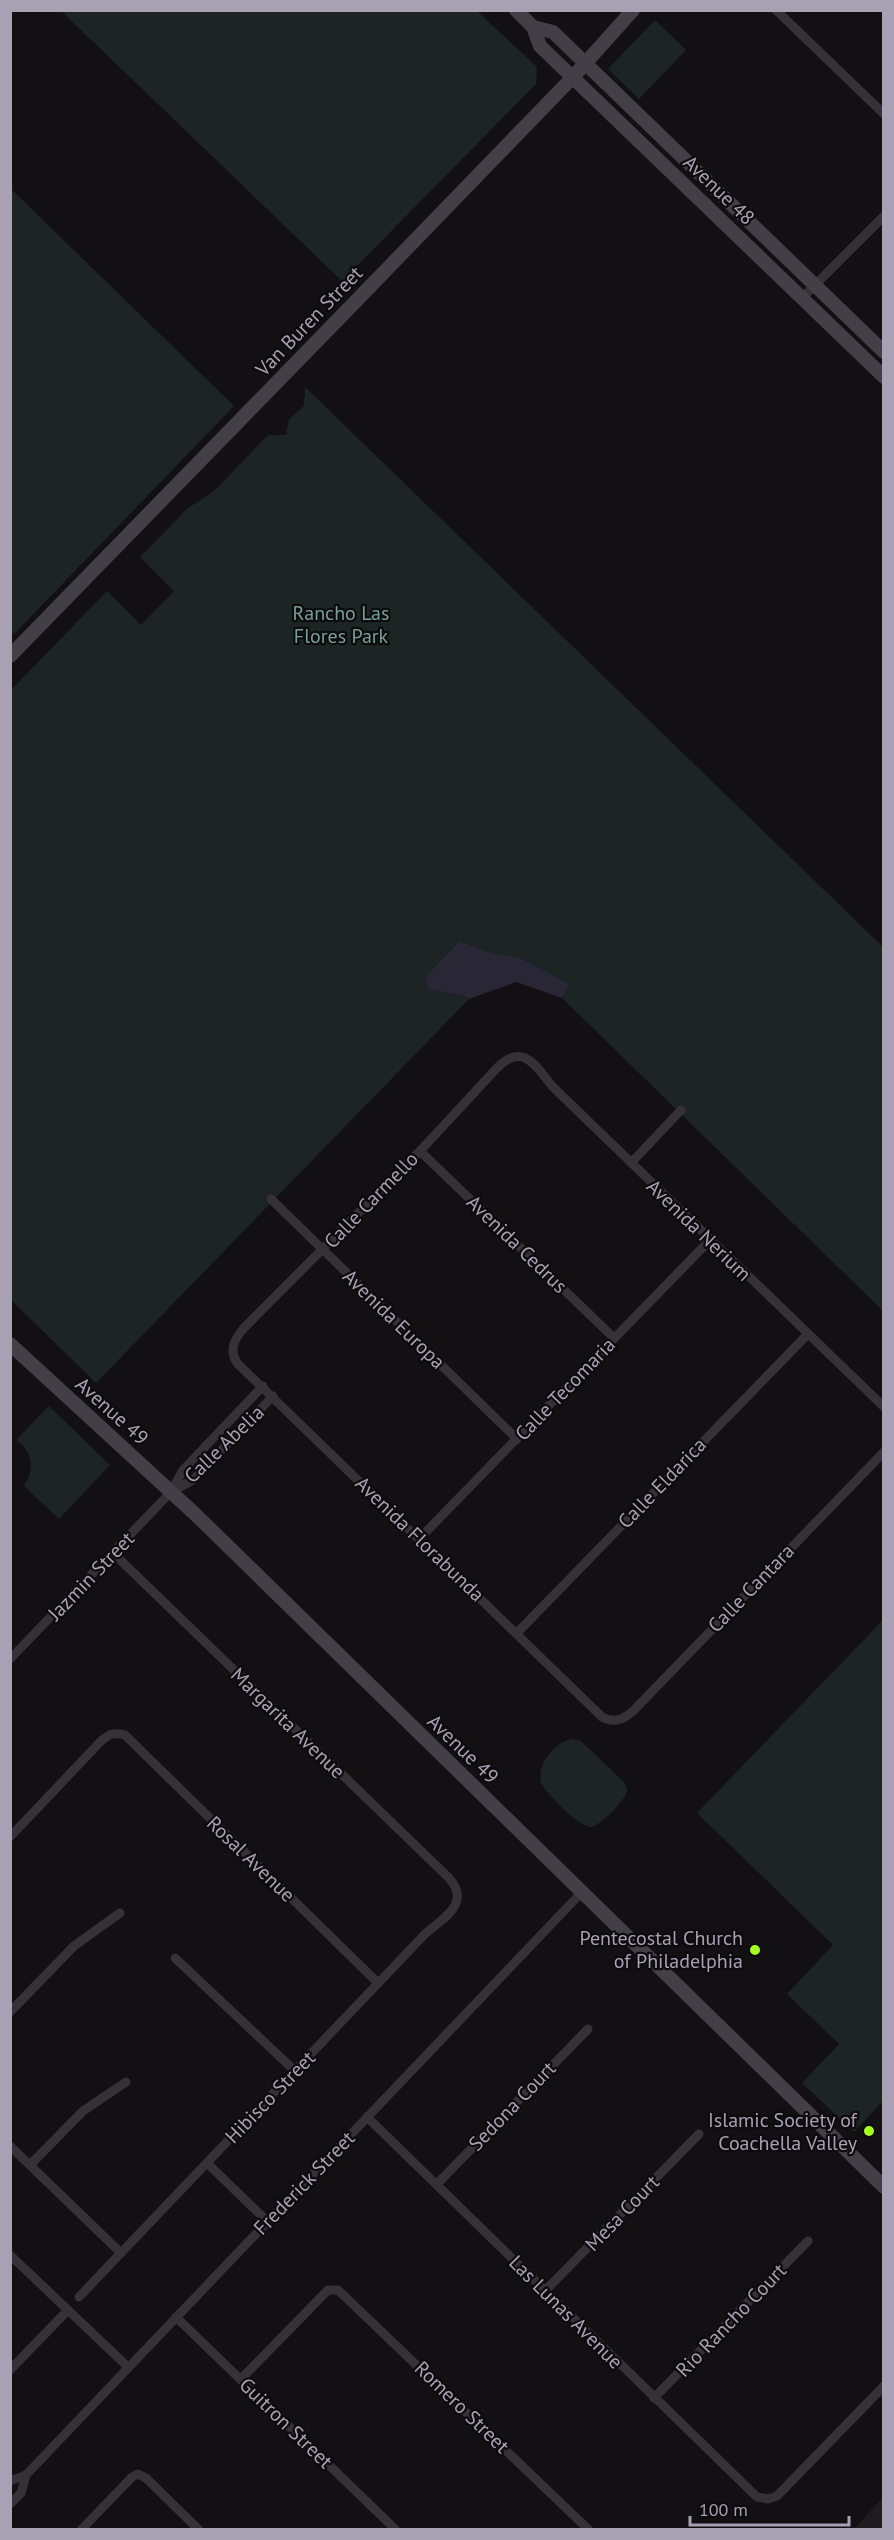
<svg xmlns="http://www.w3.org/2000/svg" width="894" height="2540" viewBox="0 0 894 2540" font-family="'PT Sans',sans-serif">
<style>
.built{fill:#1e1c1f}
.green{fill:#1c2523}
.water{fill:#292636}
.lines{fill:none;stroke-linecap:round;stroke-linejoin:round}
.street{stroke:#353137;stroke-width:9}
.secondary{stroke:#433f47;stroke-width:14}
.poi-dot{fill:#a8fe1d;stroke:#0d0b0d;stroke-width:2}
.labels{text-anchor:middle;stroke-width:4.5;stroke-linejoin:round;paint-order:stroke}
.street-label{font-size:20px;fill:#a8a1b4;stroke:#0d0b0d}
.park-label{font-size:20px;fill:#76a197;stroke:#0d0b0d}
.poi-label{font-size:20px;fill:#a8a1b4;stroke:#0d0b0d;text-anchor:end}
</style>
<rect width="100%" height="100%" fill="#121012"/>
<path class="built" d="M 883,2497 L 883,2529 L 854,2529 Z"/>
<g class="green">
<path d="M 61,11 L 477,11 L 537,67 L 536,84 L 342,281 Z"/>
<path d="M 655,20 L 686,50 L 639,99 L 608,69 Z"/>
<path d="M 11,189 L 234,406 L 14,634 L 10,631 Z"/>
<path d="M 305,387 L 883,947 L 883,1311 L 562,998 L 570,984 L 520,958 L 492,953 L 459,941 L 425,977 L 428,989 L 467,997 L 469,999 L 96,1383 L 11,1300 L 10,691 L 107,591 L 141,625 L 174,591 L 140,557 L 188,508 L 213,492 L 268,435 L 286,435 L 289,419 L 304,406 Z"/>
<path d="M 49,1406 L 110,1465 L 59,1519 L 24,1486 C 35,1470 33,1451 16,1440 Z"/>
<path d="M 883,1620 L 883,2101 L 854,2132 L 802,2083 L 839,2044 L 787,1994 L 833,1945 L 697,1813 Z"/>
<path d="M 572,1739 L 581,1741 L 624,1782 C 625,1783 627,1789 627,1790 C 627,1799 600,1826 591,1827 C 579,1827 547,1794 541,1783 C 537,1764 553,1743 572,1739 Z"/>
</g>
<path class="water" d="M 459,941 L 492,953 L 520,958 L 570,984 L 562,998 L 516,982 L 469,999 L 467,997 L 428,989 L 425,977 Z"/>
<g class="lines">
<g class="street">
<path d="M 776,10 L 884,114"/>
<path d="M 802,298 L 884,216"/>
<path d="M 420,1151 L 614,1338"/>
<path d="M 631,1163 L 681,1110"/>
<path d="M 271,1199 L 517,1439"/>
<path d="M 884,1407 L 553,1087 C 536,1067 524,1041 497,1068 L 420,1151 L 243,1329 C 234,1340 229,1350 237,1363 L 602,1717 C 615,1724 625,1719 635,1709 L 884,1452"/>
<path d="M 173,1491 L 193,1480 L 273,1396"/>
<path d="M 420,1538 L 710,1240"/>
<path d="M 517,1633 L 807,1335"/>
<path d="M 10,1659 L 171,1492 L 183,1470 L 263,1386"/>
<path d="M 10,1837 L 101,1741 C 109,1734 114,1732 125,1735 L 378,1983"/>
<path d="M 175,1958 L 295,2071"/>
<path d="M 10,2012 L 74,1946 L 120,1913"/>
<path d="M 367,2117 L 757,2497 L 768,2499 L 777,2496 L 884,2386"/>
<path d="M 10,2146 L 121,2253"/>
<path d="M 207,2163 L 268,2222"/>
<path d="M 30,2165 L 83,2111 L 126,2082"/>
<path d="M 437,2184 L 588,2029"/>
<path d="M 10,2255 L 128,2367"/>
<path d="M 545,2291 L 699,2134"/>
<path d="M 79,2297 L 426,1933 C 445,1917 471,1903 449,1878 L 113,1553"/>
<path d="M 176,2317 L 396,2530"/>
<path d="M 10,2370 L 68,2310"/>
<path d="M 241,2379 L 328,2290 L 338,2290 L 589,2530"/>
<path d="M 654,2398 L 808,2241"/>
<path d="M 10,2481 L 26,2475 L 582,1892"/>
<path d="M 10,2504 L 21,2493 L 26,2475"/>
<path d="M 81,2530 L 132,2477 L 138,2474 L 146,2478 L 199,2530"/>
</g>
<g class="secondary">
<path d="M 516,10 L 533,27 L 540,46 L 884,377"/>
<path d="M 533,27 L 553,32 L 884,352"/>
<path d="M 10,656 L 357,300 L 573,77 L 633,10"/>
<path d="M 10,1344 L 195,1514 L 884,2187"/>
</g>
</g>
<g class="poi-dot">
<circle cx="755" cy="1950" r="6"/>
<circle cx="869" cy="2131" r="6"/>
</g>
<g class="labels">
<g class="street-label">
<text transform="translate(719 190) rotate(44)" y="7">Avenue 48</text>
<text transform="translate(309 321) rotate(-46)" y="7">Van Buren Street</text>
<text transform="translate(371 1200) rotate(-46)" y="7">Calle Carmello</text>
<text transform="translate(699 1230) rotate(44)" y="7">Avenida Nerium</text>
<text transform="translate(517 1244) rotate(44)" y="7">Avenida Cedrus</text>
<text transform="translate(394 1319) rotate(44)" y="7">Avenida Europa</text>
<text transform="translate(565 1389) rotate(-46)" y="7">Calle Tecomaria</text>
<text transform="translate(112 1411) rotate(42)" y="7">Avenue 49</text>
<text transform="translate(224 1444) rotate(-44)" y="7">Calle Abelia</text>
<text transform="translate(662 1483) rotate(-46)" y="7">Calle Eldarica</text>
<text transform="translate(420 1539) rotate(44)" y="7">Avenida Florabunda</text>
<text transform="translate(91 1576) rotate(-46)" y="7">Jazmin Street</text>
<text transform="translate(751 1588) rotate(-46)" y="7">Calle Cantara</text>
<text transform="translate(288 1723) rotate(44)" y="7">Margarita Avenue</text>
<text transform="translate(463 1749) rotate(44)" y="7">Avenue 49</text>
<text transform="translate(251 1859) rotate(44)" y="7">Rosal Avenue</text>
<text transform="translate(270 2097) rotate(-46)" y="7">Hibisco Street</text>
<text transform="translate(512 2106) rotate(-46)" y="7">Sedona Court</text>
<text transform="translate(304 2183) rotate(-46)" y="7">Frederick Street</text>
<text transform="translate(622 2213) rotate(-46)" y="7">Mesa Court</text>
<text transform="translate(566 2312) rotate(45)" y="7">Las Lunas Avenue</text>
<text transform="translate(731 2320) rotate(-46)" y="7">Rio Rancho Court</text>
<text transform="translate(462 2407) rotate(44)" y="7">Romero Street</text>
<text transform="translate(286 2423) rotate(44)" y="7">Guitron Street</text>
</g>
<g class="park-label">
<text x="341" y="620">Rancho Las<tspan x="341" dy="23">Flores Park</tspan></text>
</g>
<g class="poi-label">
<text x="743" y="1945">Pentecostal Church<tspan x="743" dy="23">of Philadelphia</tspan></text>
<text x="857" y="2127">Islamic Society of<tspan x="857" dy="23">Coachella Valley</tspan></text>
</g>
</g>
<rect width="894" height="2540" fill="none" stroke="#a8a1b4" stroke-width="24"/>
<path d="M690 2516v9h159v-9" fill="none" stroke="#a8a1b4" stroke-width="3"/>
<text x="699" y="2516" font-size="18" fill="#a8a1b4" stroke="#0d0b0d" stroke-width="4.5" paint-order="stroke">100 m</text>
</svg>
